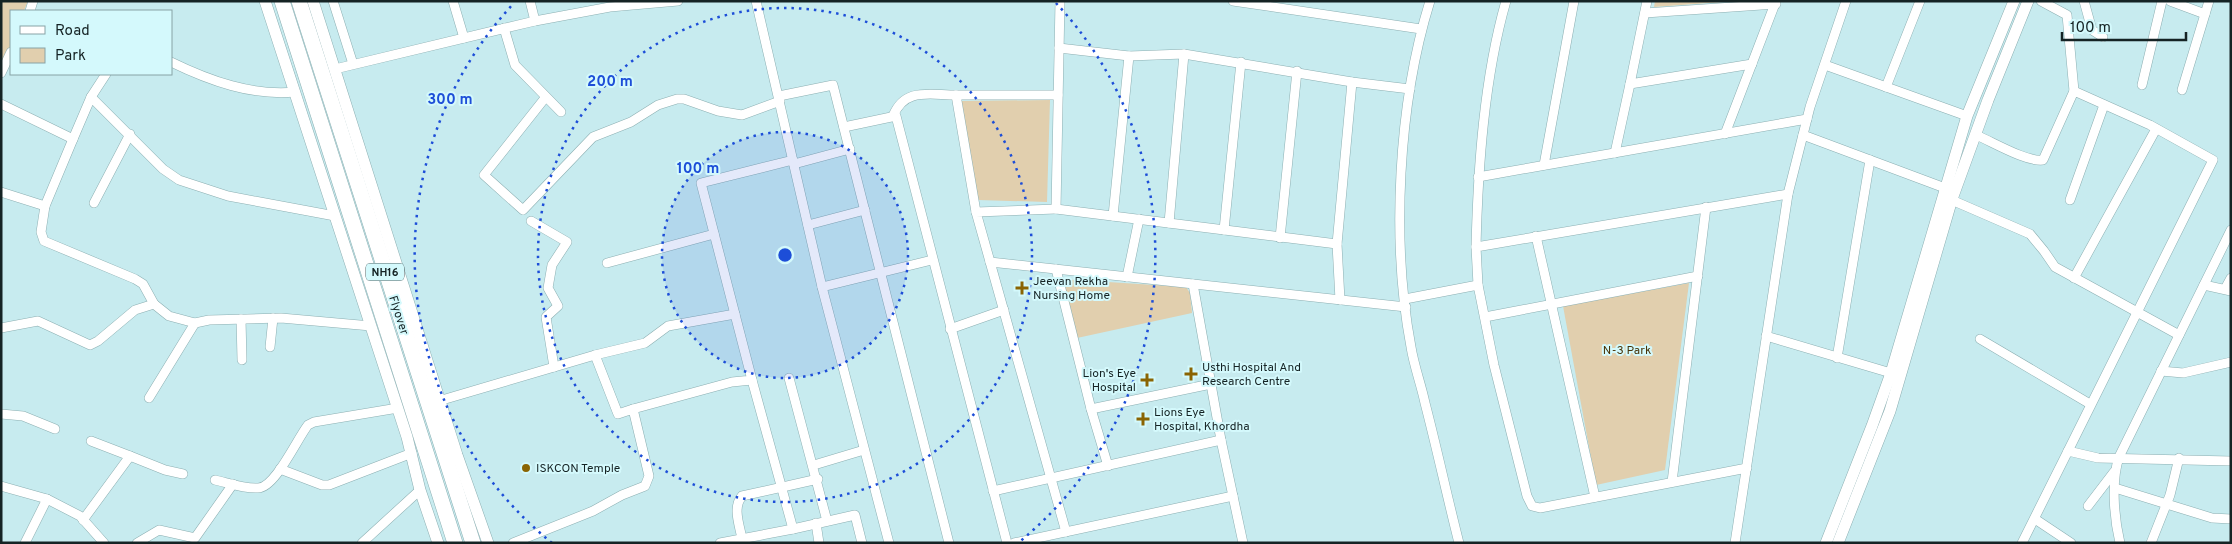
<svg xmlns="http://www.w3.org/2000/svg" width="2232" height="544" viewBox="0 0 2232 544" font-family="Overpass,sans-serif">
<style>
.green{fill:#e1cfae}
.lines{fill:none;stroke-linecap:round;stroke-linejoin:round}
.street-casing{stroke:#8cafb2;stroke-width:10}
.secondary-casing{stroke:#8cafb2;stroke-width:12}
.highway-casing{stroke:#8cafb2;stroke-width:16}
.street{stroke:#fff;stroke-width:9}
.secondary{stroke:#fff;stroke-width:11}
.highway{stroke:#fff;stroke-width:15}
.ring{fill:none;stroke:#1d4ed8;stroke-width:2.5;stroke-dasharray:2.5 5}
.poi-dot{fill:#8a6403;stroke:#d4f9fc;stroke-width:2}
.labels{text-anchor:middle;stroke-width:4;stroke-linejoin:round;paint-order:stroke}
.shield{fill:#d4f9fc;stroke:#4e6365;stroke-width:1}
.shield-label{font-size:11px;font-weight:bold;fill:#152324}
.poi-label{font-size:12px;fill:#152324;stroke:#d4f9fc;text-anchor:start}
.street-label{font-size:12px;fill:#152324;stroke:#d4f9fc}
.park-label{font-size:12px;fill:#473408;stroke:#d4f9fc}
.centre{fill:#1d4ed8;stroke:#d4f9fc;stroke-width:2.5}
.ring-label{font-size:15px;text-anchor:middle;font-weight:bold;fill:#1d4ed8;stroke:#d4f9fc;stroke-width:4;stroke-linejoin:round;paint-order:stroke}
</style>
<rect width="100%" height="100%" fill="#c7ebef"/>
<g class="green">
<path d="M 1,1 L 28,1 L 24,11 L 11,11 L 11,46 L 1,71 Z"/>
<path d="M 1655,1 L 1736,1 L 1654,7 Z"/>
<path d="M 1050,100 L 1047,202 L 978,200 L 961,101 Z"/>
<path d="M 1061,279 L 1186,287 L 1190,293 L 1192,313 L 1077,338 Z"/>
<path d="M 1689,283 L 1665,470 L 1596,485 L 1563,306 Z"/>
</g>
<g class="lines">
<g class="street-casing">
<g id="street">
<path d="M 333,1 L 353,64"/>
<path d="M 453,1 L 464,38"/>
<path d="M 530,1 L 535,21"/>
<path d="M 756,1 L 822,287 L 889,543"/>
<path d="M 1060,1 L 1056,209 L 976,212 L 1066,532"/>
<path d="M 1233,1 L 1421,29"/>
<path d="M 1430,1 C 1398,104 1391,241 1411,347 C 1414,366 1421,384 1425,403 C 1437,449 1447,496 1459,543"/>
<path d="M 1647,1 L 1630,84 L 1752,64"/>
<path d="M 2041,1 L 2067,15 L 2074,91"/>
<path d="M 2084,1 L 2092,30 L 2103,37"/>
<path d="M 2170,1 L 2205,14"/>
<path d="M 30,11 L 33,1"/>
<path d="M 1645,13 L 1776,4"/>
<path d="M 504,28 L 515,65 L 561,112"/>
<path d="M 1059,48 L 1129,56 L 1184,54 L 1352,82 L 1410,89"/>
<path d="M 171,62 C 210,81 252,96 295,92"/>
<path d="M 1825,65 L 1967,116"/>
<path d="M 335,69 L 535,21 L 610,7 L 678,1"/>
<path d="M 1,73 L 11,52"/>
<path d="M 2142,85 L 2162,1"/>
<path d="M 1886,87 L 1920,1"/>
<path d="M 2182,90 L 2209,1"/>
<path d="M 779,96 L 833,85 L 949,543"/>
<path d="M 91,97 L 106,74"/>
<path d="M 545,98 L 484,175 L 523,210 L 593,137 L 631,122 L 658,105 L 677,99 L 684,99 L 718,111 L 742,115 L 780,101"/>
<path d="M 1,104 L 73,139 L 91,97 L 163,169 L 179,180 L 228,196 L 335,216"/>
<path d="M 893,116 C 905,87 929,95 956,95"/>
<path d="M 844,127 L 896,116 L 1007,543"/>
<path d="M 1725,134 L 1776,1"/>
<path d="M 1803,135 L 1945,188"/>
<path d="M 1976,135 C 1993,142 2026,162 2043,160 L 2074,91 L 2150,125 L 2213,160 L 2068,451"/>
<path d="M 1615,153 L 1630,84"/>
<path d="M 794,164 L 850,149"/>
<path d="M 1544,165 L 1574,1"/>
<path d="M 1478,177 L 1807,119"/>
<path d="M 1,192 L 45,206 L 73,139"/>
<path d="M 1947,198 L 2030,234 L 2044,251 L 2055,267 L 2179,335"/>
<path d="M 2070,200 L 2104,105"/>
<path d="M 94,203 L 130,134"/>
<path d="M 45,206 L 41,232 L 44,241 L 135,279 L 143,284 L 154,304"/>
<path d="M 1056,209 L 1337,244"/>
<path d="M 976,212 L 956,95 L 1058,95"/>
<path d="M 1113,216 L 1129,56"/>
<path d="M 531,221 L 567,242 L 552,265 L 548,288 L 558,306 L 546,317 L 554,367"/>
<path d="M 1169,223 L 1184,54"/>
<path d="M 808,225 L 865,210"/>
<path d="M 1224,230 L 1241,62"/>
<path d="M 1536,236 L 1595,497"/>
<path d="M 1280,238 L 1297,71"/>
<path d="M 1476,247 C 1478,167 1484,78 1506,1"/>
<path d="M 990,262 L 1406,307"/>
<path d="M 607,263 L 714,234"/>
<path d="M 1056,269 L 1091,409"/>
<path d="M 1127,277 L 1139,219"/>
<path d="M 2074,278 L 2156,129"/>
<path d="M 1193,284 L 1221,440 L 1243,543"/>
<path d="M 1478,285 L 1476,247 L 1788,194"/>
<path d="M 2204,285 L 2231,291"/>
<path d="M 822,287 L 932,260"/>
<path d="M 2225,289 L 2231,278"/>
<path d="M 1405,299 L 1478,285 L 1494,365 L 1527,496 L 1532,506 L 1540,508 L 1747,468"/>
<path d="M 1340,300 L 1337,244 L 1352,82"/>
<path d="M 1485,317 L 1698,276"/>
<path d="M 241,319 L 242,360"/>
<path d="M 1,328 L 38,321 L 90,345 L 98,341 L 135,310 L 154,304 L 169,316 L 195,323 L 209,320 L 281,318 L 371,326"/>
<path d="M 950,329 L 1004,310"/>
<path d="M 1766,336 L 1891,373"/>
<path d="M 1980,339 L 2090,404"/>
<path d="M 270,347 L 273,318"/>
<path d="M 595,355 L 645,343 L 668,326 L 735,314"/>
<path d="M 1837,358 L 1870,160"/>
<path d="M 2161,371 L 2183,373 L 2231,362"/>
<path d="M 789,378 L 827,521"/>
<path d="M 149,398 L 195,323"/>
<path d="M 442,400 L 595,355 L 618,414 L 633,409 L 649,476 L 645,486 L 622,495 L 593,511 L 513,543"/>
<path d="M 633,409 L 732,382 L 752,380 L 701,183 L 793,160"/>
<path d="M 1,414 L 23,416 L 55,429"/>
<path d="M 91,441 L 130,456"/>
<path d="M 814,465 L 864,450"/>
<path d="M 1108,466 L 1091,409 L 1211,384"/>
<path d="M 280,469 L 322,485 L 329,485 L 412,453"/>
<path d="M 215,480 C 228,483 244,489 258,488 C 275,488 297,439 308,425 L 314,422 L 398,408"/>
<path d="M 1672,482 L 1706,207"/>
<path d="M 1,486 L 47,499 L 80,516 L 104,543"/>
<path d="M 2115,488 L 2212,518 L 2231,519"/>
<path d="M 993,491 L 1221,440"/>
<path d="M 2088,506 L 2114,472"/>
<path d="M 2035,519 L 2071,543"/>
<path d="M 83,520 L 130,456 L 165,470 L 183,474"/>
<path d="M 816,523 L 819,543"/>
<path d="M 793,529 L 855,515 L 862,543"/>
<path d="M 742,539 C 740,526 732,508 742,496 L 818,479"/>
<path d="M 25,543 L 47,499"/>
<path d="M 137,543 L 159,530 L 195,538 L 233,484"/>
<path d="M 362,543 L 420,490"/>
<path d="M 720,543 L 793,529 L 752,380"/>
<path d="M 1014,543 L 1233,496"/>
<path d="M 1735,543 L 1788,194 L 1810,107 L 1846,1"/>
<path d="M 2022,543 L 2068,451 L 2098,458 L 2231,461"/>
<path d="M 2120,543 C 2114,518 2111,481 2119,457 L 2231,230"/>
<path d="M 2151,543 L 2170,495 L 2179,458"/>
</g>
</g>
<g class="secondary-casing">
<g id="secondary">
<path d="M 265,1 L 407,437 L 420,490 L 438,543"/>
<path d="M 313,1 L 457,455 L 488,543"/>
<path d="M 1826,543 L 1872,426 L 1891,373 L 1967,116 L 2014,1"/>
<path d="M 1838,543 L 1890,411 L 1952,199 L 1988,100 L 2028,1"/>
</g>
</g>
<g class="highway-casing">
<g id="highway">
<path d="M 282,1 L 455,543"/>
<path d="M 299,1 L 473,543"/>
</g>
</g>
<use href="#street" class="street"/>
<use href="#secondary" class="secondary"/>
<use href="#highway" class="highway"/>
</g>
<circle cx="785" cy="255" r="123" fill="#1d4ed8" fill-opacity=".12"/>
<g class="ring">
<circle cx="785" cy="255" r="123"/>
<circle cx="785" cy="255" r="247"/>
<path d="M552 543A370 370 0 0 1 514 3M1056 3A370 370 0 0 1 1018 543"/>
</g>
<g class="poi-dot">
<path d="M1019.5 280.5h5v5h5v5h-5v5h-5v-5h-5v-5h5z"/>
<path d="M1188.5 366.5h5v5h5v5h-5v5h-5v-5h-5v-5h5z"/>
<path d="M1144.5 372.5h5v5h5v5h-5v5h-5v-5h-5v-5h5z"/>
<path d="M1140.5 411.5h5v5h5v5h-5v5h-5v-5h-5v-5h5z"/>
<circle cx="526" cy="468" r="5"/>
</g>
<g class="labels">
<rect class="shield" x="366" y="263.5" width="38" height="17" rx="4"/>
<g class="shield-label">
<text x="385" y="276">NH16</text>
</g>
<g class="poi-label">
<text x="1033" y="285">Jeevan Rekha<tspan x="1033" dy="14">Nursing Home</tspan></text>
<text x="1202" y="371">Usthi Hospital And<tspan x="1202" dy="14">Research Centre</tspan></text>
<text x="1136" y="377" text-anchor="end">Lion's Eye<tspan x="1136" dy="14">Hospital</tspan></text>
<text x="1154" y="416">Lions Eye<tspan x="1154" dy="14">Hospital, Khordha</tspan></text>
<text x="536" y="472">ISKCON Temple</text>
</g>
<g class="street-label">
<text transform="translate(399 315) rotate(72)" y="4">Flyover</text>
</g>
<g class="park-label">
<text x="1627" y="354">N-3 Park</text>
</g>
</g>
<circle cx="785" cy="255" r="8" class="centre"/>
<g class="ring-label">
<text x="610" y="86">200 m</text>
<text x="450" y="104">300 m</text>
<text x="698" y="173">100 m</text>
</g>
<rect width="2232" height="544" fill="none" stroke="#152324" stroke-width="5"/>
<rect x="10" y="10" width="162" height="65" fill="#d4f9fc" stroke="#88a3a6"/>
<rect x="20" y="26" width="25" height="8" fill="#ffffff" stroke="#88a3a6"/>
<text x="55" y="35" font-size="15" fill="#152324">Road</text>
<rect x="20" y="48" width="25" height="15" fill="#e1cfae" stroke="#88a3a6"/>
<text x="55" y="60" font-size="15" fill="#152324">Park</text>
<path d="M2062 32v8h124v-8" fill="none" stroke="#152324" stroke-width="2.5"/>
<text x="2070" y="32" font-size="15" fill="#152324" stroke="#d4f9fc" stroke-width="4" paint-order="stroke">100 m</text>
</svg>
